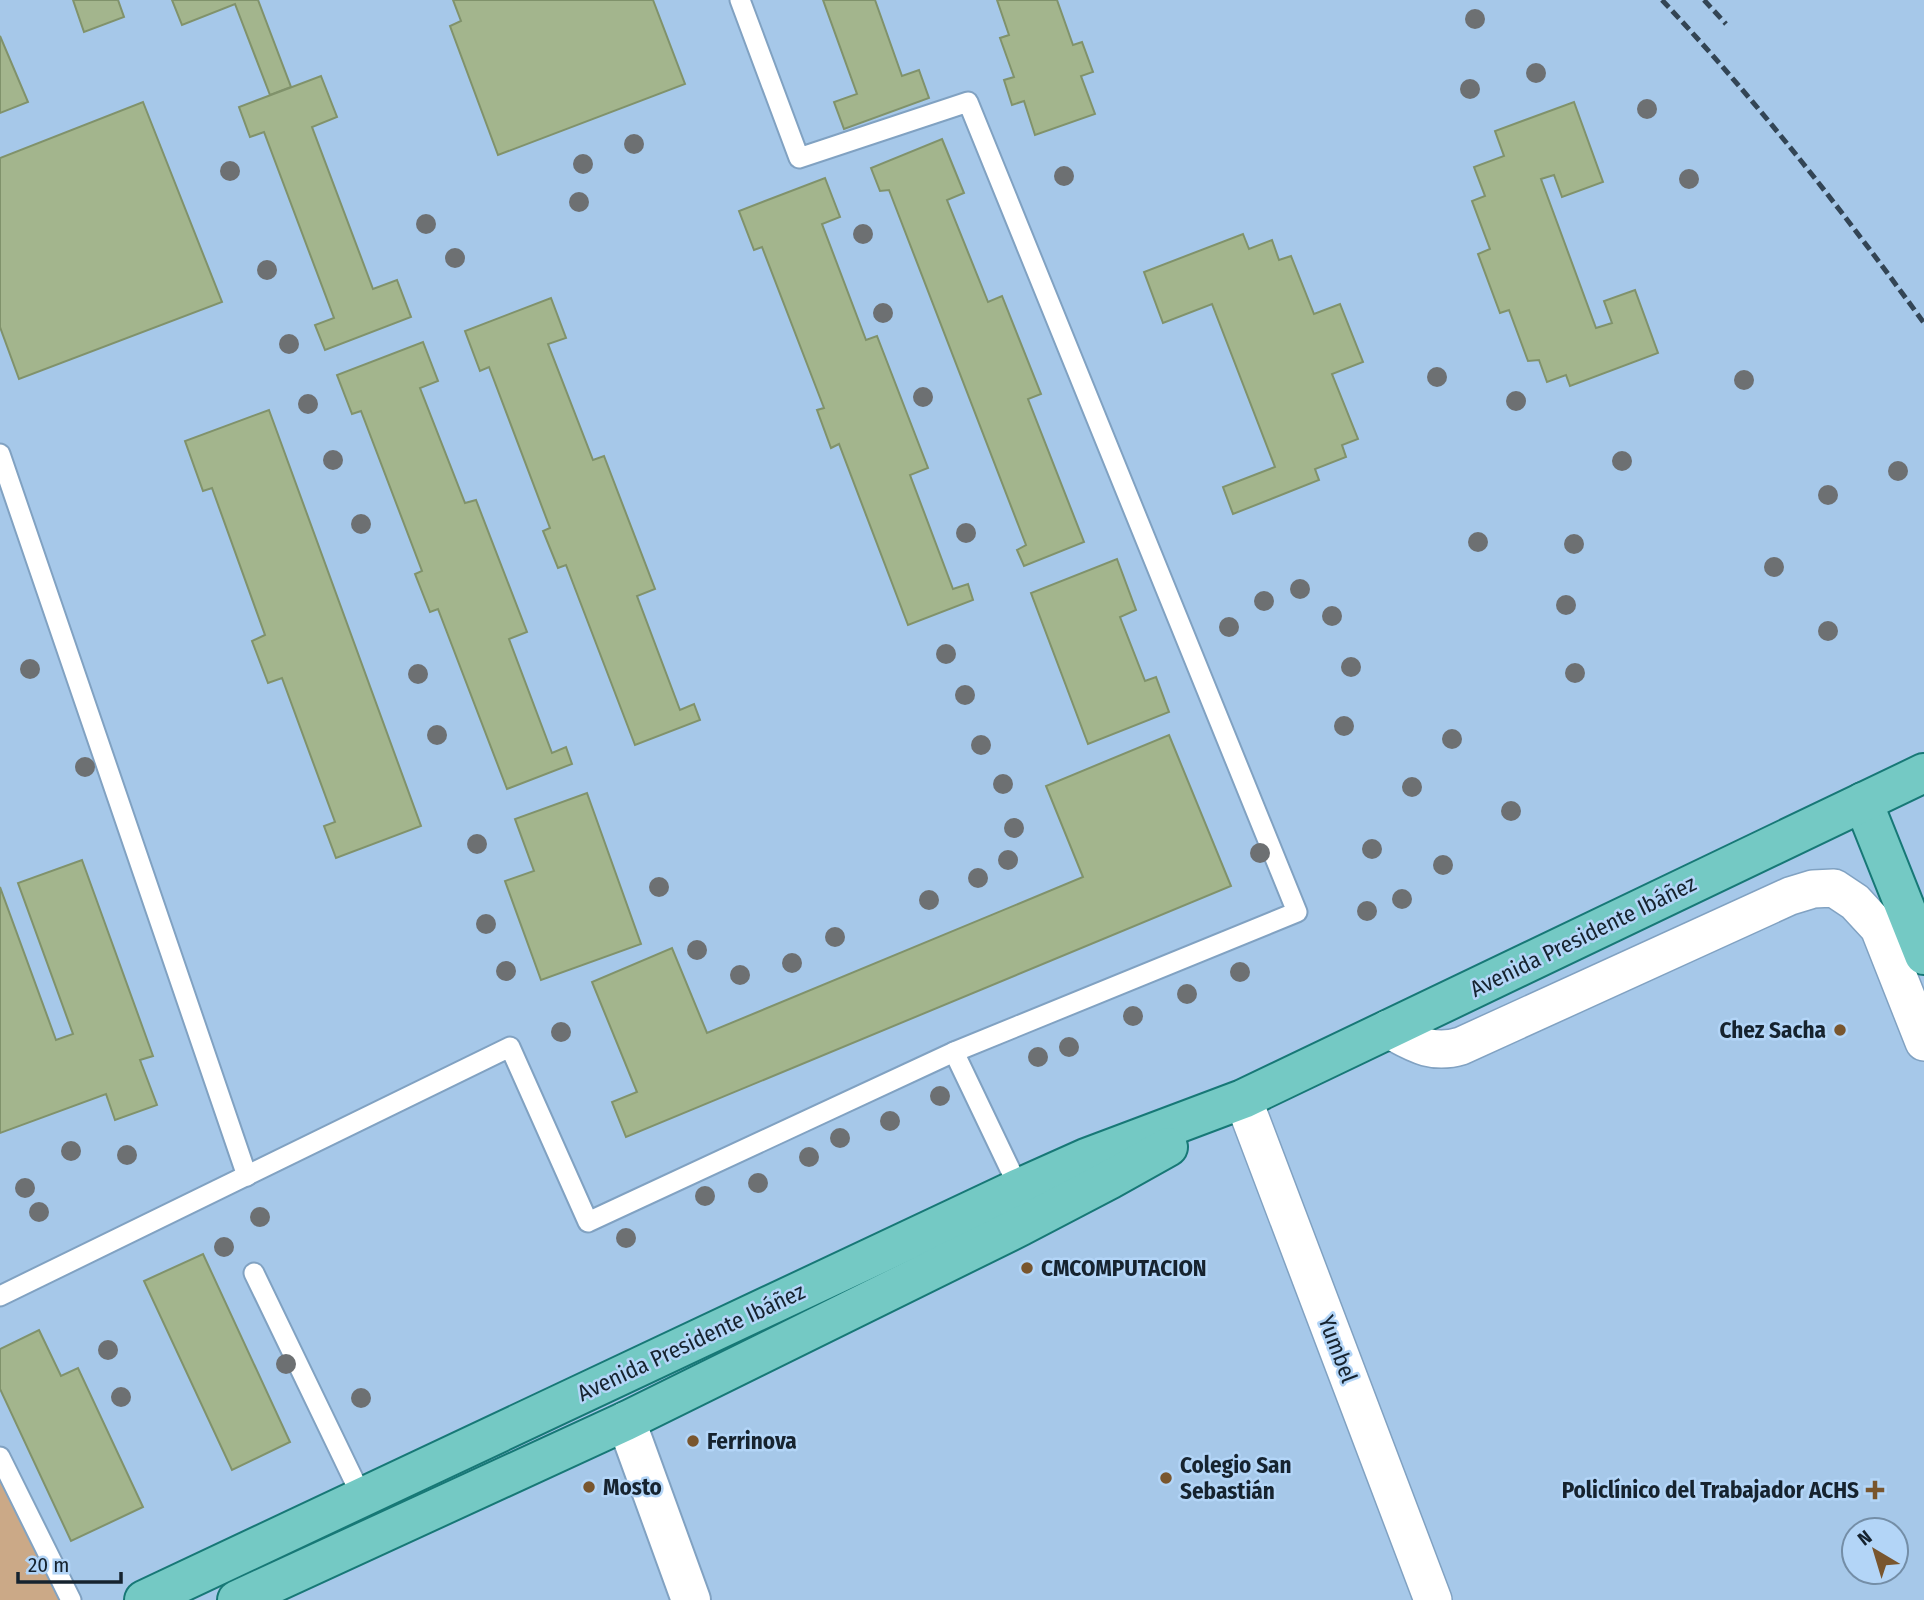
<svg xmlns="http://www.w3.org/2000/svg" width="1924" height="1600" viewBox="0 0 1924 1600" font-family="'Fira Sans Condensed',sans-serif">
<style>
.green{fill:#cba987}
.building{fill:#a3b58d;stroke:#80926b;stroke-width:2}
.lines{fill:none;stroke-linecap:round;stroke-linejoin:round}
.service-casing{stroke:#81a2c2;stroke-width:23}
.minor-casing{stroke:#81a2c2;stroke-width:40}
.tertiary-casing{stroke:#81a2c2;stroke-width:42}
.primary-casing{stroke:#177876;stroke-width:42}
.service{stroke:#fff;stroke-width:19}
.minor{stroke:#fff;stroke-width:37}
.tertiary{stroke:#fff;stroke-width:38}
.primary{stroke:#74c9c4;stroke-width:38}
.rail{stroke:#334555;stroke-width:5;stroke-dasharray:10 5;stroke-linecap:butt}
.tree{fill:#6d7072}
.poi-dot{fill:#79562e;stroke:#b3d5f7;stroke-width:2.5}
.labels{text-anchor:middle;stroke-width:5;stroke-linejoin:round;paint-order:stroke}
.street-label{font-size:23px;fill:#16232f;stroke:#b3d5f7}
.poi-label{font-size:23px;font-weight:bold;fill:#16232f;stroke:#b3d5f7;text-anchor:start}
</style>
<rect width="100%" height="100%" fill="#a6c8e9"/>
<path class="green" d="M 0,1473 L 62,1600 L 0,1600 Z"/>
<g class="building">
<path d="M 73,0 L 118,0 L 124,17 L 84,32 Z"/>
<path d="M 172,0 L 258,0 L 291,87 L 270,95 L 235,4 L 182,25 Z"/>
<path d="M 453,0 L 653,0 L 685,84 L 498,155 L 450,26 L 461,21 Z"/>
<path d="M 823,0 L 875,0 L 902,76 L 919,70 L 929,98 L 844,129 L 834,102 L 857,94 Z"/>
<path d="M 997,0 L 1057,0 L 1073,45 L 1082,42 L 1093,72 L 1081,76 L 1095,114 L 1035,135 L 1024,101 L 1012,105 L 1004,80 L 1014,77 L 1000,38 L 1009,35 Z"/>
<path d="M 0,36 L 28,102 L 0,113 Z"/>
<path d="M 321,76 L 337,117 L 312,127 L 373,289 L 397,280 L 411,317 L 325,350 L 315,325 L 334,318 L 264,132 L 250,137 L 239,107 Z"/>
<path d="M 143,102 L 222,302 L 19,379 L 0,327 L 0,158 Z"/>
<path d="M 1574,102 L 1603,182 L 1562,197 L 1554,175 L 1541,179 L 1596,328 L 1612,323 L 1604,301 L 1635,290 L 1658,353 L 1570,386 L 1566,375 L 1547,382 L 1539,360 L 1528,361 L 1509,310 L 1500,313 L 1478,254 L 1490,249 L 1472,201 L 1485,196 L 1474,167 L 1504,156 L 1495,131 Z"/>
<path d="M 942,139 L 964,193 L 947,200 L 988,302 L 1002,296 L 1041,394 L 1028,399 L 1084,542 L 1024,566 L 1017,550 L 1026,545 L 889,190 L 880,191 L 871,168 Z"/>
<path d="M 825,178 L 840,217 L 822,224 L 866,340 L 877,336 L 928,468 L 910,475 L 953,589 L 968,584 L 973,600 L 908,625 L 839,444 L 831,448 L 817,410 L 824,408 L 762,247 L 754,250 L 739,211 Z"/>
<path d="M 1243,234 L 1249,249 L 1272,240 L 1279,260 L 1291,256 L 1314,314 L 1340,304 L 1363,362 L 1332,374 L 1358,439 L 1342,445 L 1346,457 L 1315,469 L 1319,480 L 1233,514 L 1223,487 L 1275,467 L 1212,304 L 1163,323 L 1144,272 Z"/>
<path d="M 551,298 L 566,338 L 548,344 L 593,460 L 604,456 L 655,589 L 637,596 L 680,710 L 694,704 L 700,720 L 635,745 L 566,565 L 558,568 L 543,531 L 550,528 L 489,367 L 480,371 L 465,331 Z"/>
<path d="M 423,342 L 438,381 L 420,388 L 465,503 L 476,500 L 527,632 L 509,639 L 552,753 L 566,747 L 572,764 L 507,789 L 438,609 L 430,612 L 415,574 L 422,571 L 361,411 L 352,414 L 337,375 Z"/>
<path d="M 269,410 L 421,826 L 336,858 L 324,826 L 335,822 L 282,678 L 268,683 L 252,641 L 265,635 L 212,488 L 203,491 L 185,441 Z"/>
<path d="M 1117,559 L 1136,610 L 1120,617 L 1145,681 L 1156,677 L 1169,712 L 1088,744 L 1031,593 Z"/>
<path d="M 1169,735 L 1231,886 L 626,1137 L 612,1102 L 637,1092 L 592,982 L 672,948 L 707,1033 L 1083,877 L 1046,786 Z"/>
<path d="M 587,793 L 641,944 L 541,980 L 505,881 L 534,871 L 515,819 Z"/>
<path d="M 82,860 L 153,1056 L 140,1060 L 157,1105 L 115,1120 L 106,1094 L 0,1133 L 0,887 L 56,1040 L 73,1034 L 18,883 Z"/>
<path d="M 203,1254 L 290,1442 L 232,1470 L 144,1281 Z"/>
<path d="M 39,1330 L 61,1376 L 78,1368 L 143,1507 L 71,1541 L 0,1389 L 0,1349 Z"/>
</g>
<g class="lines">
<g class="service-casing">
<g id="service">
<path d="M 740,0 L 799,158 L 968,102 L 1297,912 L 954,1052"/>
<path d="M 0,454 L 247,1176"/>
<path d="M 254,1273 L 362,1497"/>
<path d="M 0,1296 L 510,1047 L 588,1222 L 954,1052 L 1019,1188"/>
<path d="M 0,1457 L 71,1600"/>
</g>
</g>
<g class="minor-casing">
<g id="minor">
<path d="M 1388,1029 C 1414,1043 1431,1055 1461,1046 L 1790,896 L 1813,889 L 1834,888 L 1855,902 L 1879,928 L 1924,1042"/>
<path d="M 1243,1099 L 1433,1600"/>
</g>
</g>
<g class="tertiary-casing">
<path id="tertiary" d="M 626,1421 L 691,1600"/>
</g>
<g class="primary-casing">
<g id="primary">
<path d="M 1863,802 L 1924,955"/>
<path d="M 144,1600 L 1019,1188 L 1086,1158 L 1243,1099 L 1924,773"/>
<path d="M 237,1600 L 626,1421 L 1021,1226 L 1109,1180 L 1168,1147"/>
</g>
</g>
<use href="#service" class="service"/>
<use href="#minor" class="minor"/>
<use href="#tertiary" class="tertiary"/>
<use href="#primary" class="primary"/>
<g class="rail">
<path d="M 1662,0 C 1758,102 1842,210 1924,323"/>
<path d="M 1704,0 L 1726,24"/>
</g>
</g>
<g class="tree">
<circle cx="1475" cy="19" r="10"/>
<circle cx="1536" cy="73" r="10"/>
<circle cx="1470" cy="89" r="10"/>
<circle cx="1647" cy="109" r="10"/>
<circle cx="634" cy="144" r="10"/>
<circle cx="583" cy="164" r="10"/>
<circle cx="230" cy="171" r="10"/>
<circle cx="1064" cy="176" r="10"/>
<circle cx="1689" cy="179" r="10"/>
<circle cx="579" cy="202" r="10"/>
<circle cx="426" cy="224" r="10"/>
<circle cx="863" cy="234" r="10"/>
<circle cx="455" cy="258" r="10"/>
<circle cx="267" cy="270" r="10"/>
<circle cx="883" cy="313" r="10"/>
<circle cx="289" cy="344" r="10"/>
<circle cx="1437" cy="377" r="10"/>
<circle cx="1744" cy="380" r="10"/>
<circle cx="923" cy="397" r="10"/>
<circle cx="1516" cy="401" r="10"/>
<circle cx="308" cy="404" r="10"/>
<circle cx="333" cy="460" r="10"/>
<circle cx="1622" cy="461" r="10"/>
<circle cx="1898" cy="471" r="10"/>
<circle cx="1828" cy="495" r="10"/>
<circle cx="361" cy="524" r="10"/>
<circle cx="966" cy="533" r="10"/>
<circle cx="1478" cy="542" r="10"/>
<circle cx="1574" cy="544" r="10"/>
<circle cx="1774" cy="567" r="10"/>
<circle cx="1300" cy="589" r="10"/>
<circle cx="1264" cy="601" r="10"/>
<circle cx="1566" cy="605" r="10"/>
<circle cx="1332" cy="616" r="10"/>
<circle cx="1229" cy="627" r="10"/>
<circle cx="1828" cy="631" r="10"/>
<circle cx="946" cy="654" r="10"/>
<circle cx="1351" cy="667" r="10"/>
<circle cx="30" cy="669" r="10"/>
<circle cx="1575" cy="673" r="10"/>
<circle cx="418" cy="674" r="10"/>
<circle cx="965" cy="695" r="10"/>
<circle cx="1344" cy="726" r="10"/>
<circle cx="437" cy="735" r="10"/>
<circle cx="1452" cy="739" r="10"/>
<circle cx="981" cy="745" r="10"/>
<circle cx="85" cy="767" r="10"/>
<circle cx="1003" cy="784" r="10"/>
<circle cx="1412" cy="787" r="10"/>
<circle cx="1511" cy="811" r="10"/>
<circle cx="1014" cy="828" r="10"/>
<circle cx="477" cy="844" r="10"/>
<circle cx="1372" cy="849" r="10"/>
<circle cx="1260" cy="853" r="10"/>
<circle cx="1008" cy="860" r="10"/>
<circle cx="1443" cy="865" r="10"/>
<circle cx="978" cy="878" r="10"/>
<circle cx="659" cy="887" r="10"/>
<circle cx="1402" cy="899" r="10"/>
<circle cx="929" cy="900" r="10"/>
<circle cx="1367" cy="911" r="10"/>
<circle cx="486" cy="924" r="10"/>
<circle cx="835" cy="937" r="10"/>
<circle cx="697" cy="950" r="10"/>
<circle cx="792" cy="963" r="10"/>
<circle cx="506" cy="971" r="10"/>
<circle cx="1240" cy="972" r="10"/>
<circle cx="740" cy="975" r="10"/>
<circle cx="1187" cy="994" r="10"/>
<circle cx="1133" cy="1016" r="10"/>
<circle cx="561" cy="1032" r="10"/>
<circle cx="1069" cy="1047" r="10"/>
<circle cx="1038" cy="1057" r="10"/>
<circle cx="940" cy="1096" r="10"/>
<circle cx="890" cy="1121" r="10"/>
<circle cx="840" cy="1138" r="10"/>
<circle cx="71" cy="1151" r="10"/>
<circle cx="127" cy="1155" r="10"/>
<circle cx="809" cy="1157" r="10"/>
<circle cx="758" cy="1183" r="10"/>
<circle cx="25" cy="1188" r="10"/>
<circle cx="705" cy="1196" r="10"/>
<circle cx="39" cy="1212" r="10"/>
<circle cx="260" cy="1217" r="10"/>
<circle cx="626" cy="1238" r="10"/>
<circle cx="224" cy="1247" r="10"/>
<circle cx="108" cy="1350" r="10"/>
<circle cx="286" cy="1364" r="10"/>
<circle cx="121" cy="1397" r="10"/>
<circle cx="361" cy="1398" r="10"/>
</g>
<g class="poi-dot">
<circle cx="1840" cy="1030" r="7"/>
<circle cx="1027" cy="1268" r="7"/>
<circle cx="693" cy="1441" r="7"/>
<circle cx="1166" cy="1478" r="7"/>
<circle cx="589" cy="1487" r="7"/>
<path d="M1871.5 1479.5h7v7h7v7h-7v7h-7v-7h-7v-7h7z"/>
</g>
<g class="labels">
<g class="street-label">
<text transform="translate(1583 936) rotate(-26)" y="8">Avenida Presidente Ibáñez</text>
<text transform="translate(691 1342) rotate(-25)" y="8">Avenida Presidente Ibáñez</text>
<text transform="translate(1338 1349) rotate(69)" y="8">Yumbel</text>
</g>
<g class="poi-label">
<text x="1826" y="1038" text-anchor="end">Chez Sacha</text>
<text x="1041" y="1276">CMCOMPUTACION</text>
<text x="707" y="1449">Ferrinova</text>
<text x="1180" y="1473">Colegio San<tspan x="1180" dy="26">Sebastián</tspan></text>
<text x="603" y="1495">Mosto</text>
<text x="1859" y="1498" text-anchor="end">Policlínico del Trabajador ACHS</text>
</g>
</g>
<g transform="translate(1875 1551) rotate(322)"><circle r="33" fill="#b3d5f7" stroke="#748ea7" stroke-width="2"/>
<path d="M0-5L12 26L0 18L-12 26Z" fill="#79562e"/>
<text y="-10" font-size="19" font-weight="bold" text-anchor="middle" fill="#16232f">N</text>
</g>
<path d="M18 1572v10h103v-10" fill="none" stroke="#16232f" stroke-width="3.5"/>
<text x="28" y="1572" font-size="21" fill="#16232f" stroke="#b3d5f7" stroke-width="5" paint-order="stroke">20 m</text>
</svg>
